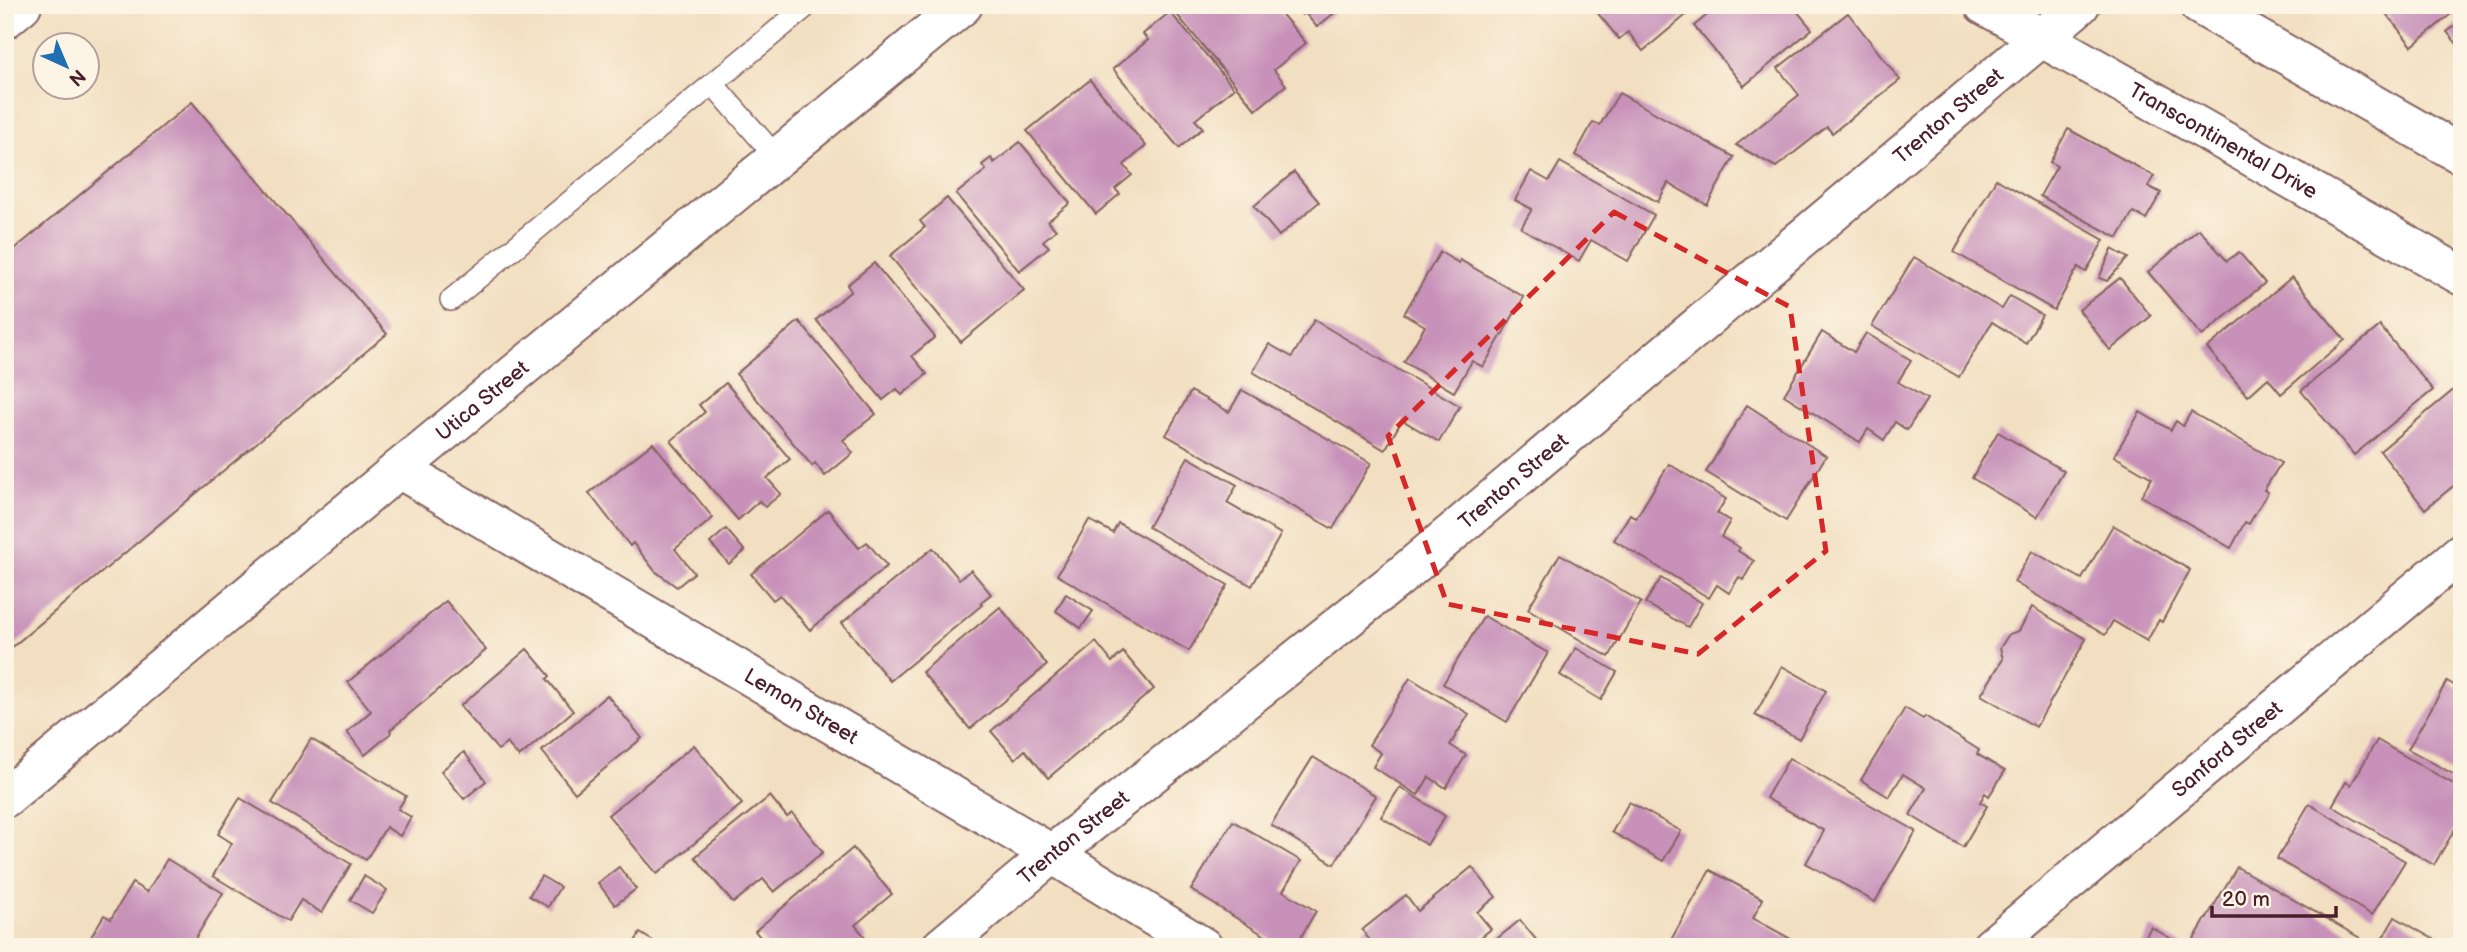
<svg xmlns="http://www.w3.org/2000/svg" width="2467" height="952" viewBox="0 0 2467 952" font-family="'Balsamiq Sans',sans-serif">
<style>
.building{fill:#c791b9}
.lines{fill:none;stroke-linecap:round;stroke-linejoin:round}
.lane-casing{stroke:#856260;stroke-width:24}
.street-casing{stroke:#856260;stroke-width:42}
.secondary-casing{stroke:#856260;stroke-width:42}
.highway-casing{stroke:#856260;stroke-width:42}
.lane{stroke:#fff;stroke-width:21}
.street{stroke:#fff;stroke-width:38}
.secondary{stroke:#fff;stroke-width:38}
.highway{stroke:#fff;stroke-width:38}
.marked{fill:none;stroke:#d62828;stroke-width:5;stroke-dasharray:14 9;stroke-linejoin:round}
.labels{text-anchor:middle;stroke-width:6;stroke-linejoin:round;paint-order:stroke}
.street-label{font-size:21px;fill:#4a1f2b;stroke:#fcf5e5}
</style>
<rect width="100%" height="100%" fill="#fcf5e5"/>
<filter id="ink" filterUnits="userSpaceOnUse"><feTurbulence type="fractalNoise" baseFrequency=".0143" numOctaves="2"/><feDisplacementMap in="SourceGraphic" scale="14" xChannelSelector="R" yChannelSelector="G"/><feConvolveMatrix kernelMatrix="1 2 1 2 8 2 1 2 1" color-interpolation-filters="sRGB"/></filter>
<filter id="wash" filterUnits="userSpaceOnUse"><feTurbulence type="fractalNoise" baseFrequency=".00686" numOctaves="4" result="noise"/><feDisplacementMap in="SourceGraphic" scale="28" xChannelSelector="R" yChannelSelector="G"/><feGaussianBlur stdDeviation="1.57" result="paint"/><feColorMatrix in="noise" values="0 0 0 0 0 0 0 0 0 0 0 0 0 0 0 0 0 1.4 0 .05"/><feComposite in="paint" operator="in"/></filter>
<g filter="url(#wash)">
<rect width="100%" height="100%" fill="#f2dfc1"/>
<g id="blocks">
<g class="building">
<path d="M 1181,5 L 1274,5 L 1306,43 L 1274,70 L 1286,85 L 1256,110 L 1174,11 Z"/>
<path d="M 1293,5 L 1336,5 L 1339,9 L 1317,27 L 1305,13 L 1302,15 Z"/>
<path d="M 1591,5 L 1698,5 L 1643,51 L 1628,32 L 1619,39 Z"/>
<path d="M 1719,5 L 1792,5 L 1812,29 L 1744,86 L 1694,26 Z"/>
<path d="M 2379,5 L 2462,5 L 2412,46 Z"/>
<path d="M 1170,12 L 1234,88 L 1195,120 L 1203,128 L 1179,148 L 1113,69 L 1148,40 L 1143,34 Z"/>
<path d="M 1848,13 L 1900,80 L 1832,133 L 1827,127 L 1776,167 L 1736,145 L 1799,95 L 1778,68 Z"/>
<path d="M 2462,20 L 2462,50 L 2447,32 Z"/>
<path d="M 1090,80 L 1146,146 L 1124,165 L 1132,175 L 1115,189 L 1120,194 L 1096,214 L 1027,131 Z"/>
<path d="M 1619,93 L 1734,157 L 1707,205 L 1668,183 L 1658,202 L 1575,155 L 1593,122 L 1600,125 Z"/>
<path d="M 192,102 L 387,334 L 5,653 L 5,257 Z"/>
<path d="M 2068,129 L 2154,176 L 2148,186 L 2161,193 L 2146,219 L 2133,212 L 2118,238 L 2040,196 L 2057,166 L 2050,162 Z"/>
<path d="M 1020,142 L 1070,203 L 1048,221 L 1056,230 L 1043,241 L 1049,247 L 1019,271 L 956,194 L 986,170 L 982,165 L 991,158 L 994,163 Z"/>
<path d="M 1560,162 L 1654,215 L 1628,261 L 1591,240 L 1579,261 L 1521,228 L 1532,209 L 1515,200 L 1531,171 L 1549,181 Z"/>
<path d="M 1294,172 L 1319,202 L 1279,236 L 1254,206 Z"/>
<path d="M 1996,179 L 2104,240 L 2086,272 L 2078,267 L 2054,310 L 1954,252 Z"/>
<path d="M 947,198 L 1024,290 L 961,342 L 890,256 L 925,227 L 920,221 Z"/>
<path d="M 2199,229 L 2227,261 L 2239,252 L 2265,283 L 2202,336 L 2148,272 Z"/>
<path d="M 2112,249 L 2128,258 L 2107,281 L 2099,278 Z"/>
<path d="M 1440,252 L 1459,263 L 1460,260 L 1524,297 L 1483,367 L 1472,361 L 1454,392 L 1404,362 L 1425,326 L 1404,314 Z"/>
<path d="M 1914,257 L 2002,309 L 2010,296 L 2042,315 L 2026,343 L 1992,322 L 1959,377 L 1872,326 Z"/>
<path d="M 874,263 L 935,337 L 912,356 L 927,374 L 902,395 L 897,389 L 883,400 L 816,320 L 851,291 L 847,285 Z"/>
<path d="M 2292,277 L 2345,340 L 2281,394 L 2268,378 L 2248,396 L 2207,348 Z"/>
<path d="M 2120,278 L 2151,316 L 2110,350 L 2079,310 Z"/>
<path d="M 1314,320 L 1460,406 L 1439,442 L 1402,420 L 1385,450 L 1253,372 L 1269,344 L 1292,357 Z"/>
<path d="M 799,321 L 876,414 L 843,440 L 853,453 L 825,476 L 815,463 L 812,466 L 736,374 Z"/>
<path d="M 2380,326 L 2433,390 L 2354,455 L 2301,391 Z"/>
<path d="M 1822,332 L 1854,352 L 1866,333 L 1911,360 L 1898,382 L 1927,399 L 1907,430 L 1895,422 L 1884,440 L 1868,429 L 1860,442 L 1784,395 Z"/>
<path d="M 726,383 L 790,459 L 767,478 L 781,494 L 765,507 L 759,501 L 738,520 L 671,441 L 705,412 L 699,405 Z"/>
<path d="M 2462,383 L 2462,479 L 2425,509 L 2380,451 Z"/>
<path d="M 1242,390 L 1371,463 L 1333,529 L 1166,435 L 1191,391 L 1229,412 Z"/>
<path d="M 1747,405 L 1826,456 L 1786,521 L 1706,472 Z"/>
<path d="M 2140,412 L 2171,430 L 2176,421 L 2183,426 L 2191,412 L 2281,463 L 2264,490 L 2268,492 L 2249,524 L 2245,522 L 2231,548 L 2141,496 L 2152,478 L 2114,456 Z"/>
<path d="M 1998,432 L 2064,471 L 2037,517 L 1972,478 Z"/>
<path d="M 653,443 L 713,518 L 675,549 L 694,573 L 677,587 L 655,571 L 633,543 L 630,546 L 589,493 Z"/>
<path d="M 1188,457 L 1237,485 L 1227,503 L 1281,534 L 1252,586 L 1148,527 Z"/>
<path d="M 1669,464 L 1726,499 L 1717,513 L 1730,521 L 1721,537 L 1740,548 L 1738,551 L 1754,561 L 1743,580 L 1739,577 L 1729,593 L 1717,585 L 1709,598 L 1614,540 L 1630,514 L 1636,518 Z"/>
<path d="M 828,510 L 859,548 L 867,542 L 887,566 L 810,630 L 780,595 L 773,600 L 751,574 Z"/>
<path d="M 1089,520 L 1113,533 L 1118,523 L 1228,585 L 1189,651 L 1057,575 Z"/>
<path d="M 2113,525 L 2190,570 L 2162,622 L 2159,620 L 2147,641 L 2113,621 L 2105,635 L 2014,582 L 2032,551 L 2082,579 Z"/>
<path d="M 726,529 L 745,551 L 729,564 L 710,543 Z"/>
<path d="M 933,548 L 959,579 L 971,570 L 991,594 L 980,603 L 982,605 L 890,681 L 842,623 Z"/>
<path d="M 1560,554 L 1641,602 L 1609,657 L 1528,609 Z"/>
<path d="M 1661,578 L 1702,603 L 1688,627 L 1645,603 Z"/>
<path d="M 1066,594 L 1093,611 L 1081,628 L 1056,611 Z"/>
<path d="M 446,601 L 486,650 L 390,730 L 391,733 L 365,755 L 347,732 L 371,711 L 348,682 Z"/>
<path d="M 1000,607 L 1047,665 L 970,729 L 922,672 Z"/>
<path d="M 2032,607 L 2086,639 L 2036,727 L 1981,695 L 2003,659 L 2000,648 L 2009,634 L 2019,631 Z"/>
<path d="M 1484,616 L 1548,653 L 1507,722 L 1443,684 Z"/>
<path d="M 1096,642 L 1112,662 L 1123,652 L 1154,689 L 1048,778 L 1025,750 L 1015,759 L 991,731 Z"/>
<path d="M 1576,648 L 1617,672 L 1601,700 L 1560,675 Z"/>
<path d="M 527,649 L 550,676 L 547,679 L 573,711 L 519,757 L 507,743 L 498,750 L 460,706 Z"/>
<path d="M 1782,666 L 1826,691 L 1799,739 L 1755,715 Z"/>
<path d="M 1410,678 L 1469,714 L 1450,745 L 1466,755 L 1446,788 L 1429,777 L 1418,795 L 1373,767 L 1381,753 L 1369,745 Z"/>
<path d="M 2447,681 L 2462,690 L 2462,779 L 2408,749 Z"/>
<path d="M 607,695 L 642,738 L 575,793 L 542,751 Z"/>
<path d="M 1905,708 L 1923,719 L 1925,716 L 1979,750 L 1977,754 L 2005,771 L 1989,796 L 1985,793 L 1980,802 L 1987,806 L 1963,847 L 1910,815 L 1926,788 L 1903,774 L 1889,797 L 1861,780 Z"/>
<path d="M 311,739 L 406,796 L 398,809 L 411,817 L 400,836 L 386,827 L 366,860 L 272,803 Z"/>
<path d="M 2377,740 L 2462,789 L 2462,817 L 2434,865 L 2332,806 L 2346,782 L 2351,785 Z"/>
<path d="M 694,745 L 742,804 L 657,874 L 608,815 Z"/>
<path d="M 464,752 L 486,781 L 464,799 L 441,771 Z"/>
<path d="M 1313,757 L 1376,796 L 1334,864 L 1271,825 Z"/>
<path d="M 1789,758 L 1916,831 L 1875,902 L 1806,863 L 1824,831 L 1766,798 Z"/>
<path d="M 1400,787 L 1445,816 L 1427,845 L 1381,817 Z"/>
<path d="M 770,796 L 787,817 L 792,813 L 823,852 L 774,892 L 763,879 L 733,903 L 695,857 Z"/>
<path d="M 240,798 L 351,864 L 322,913 L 301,900 L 288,921 L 213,876 L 232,843 L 218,834 Z"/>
<path d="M 1629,802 L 1681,831 L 1663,861 L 1612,832 Z"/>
<path d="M 2309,804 L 2405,861 L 2372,915 L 2277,859 Z"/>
<path d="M 1233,821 L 1301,861 L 1283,891 L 1316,911 L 1295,947 L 1283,947 L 1191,890 Z"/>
<path d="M 853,848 L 892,894 L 855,925 L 867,939 L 857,947 L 768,947 L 755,931 Z"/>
<path d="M 167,859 L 223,893 L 190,947 L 85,947 L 104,915 L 111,919 L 132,883 L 147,892 Z"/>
<path d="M 619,867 L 636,889 L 615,905 L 598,883 Z"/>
<path d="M 1472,867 L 1496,897 L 1477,912 L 1491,929 L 1469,947 L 1375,947 L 1362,930 L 1406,895 L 1418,911 Z"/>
<path d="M 2237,867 L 2360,938 L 2354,947 L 2207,947 L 2194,939 Z"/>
<path d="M 1710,870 L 1763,899 L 1753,918 L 1805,947 L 1667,947 Z"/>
<path d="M 364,876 L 387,890 L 372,913 L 350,900 Z"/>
<path d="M 541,876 L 560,887 L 548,907 L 529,896 Z"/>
<path d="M 2395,917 L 2433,939 L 2428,947 L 2391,947 L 2381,941 Z"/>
<path d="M 1520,920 L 1542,947 L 1487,947 Z"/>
<path d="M 2151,927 L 2185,947 L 2140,947 Z"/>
<path d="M 640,933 L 663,947 L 632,947 Z"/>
</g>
</g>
</g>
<g filter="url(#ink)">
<use href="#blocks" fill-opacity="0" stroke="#856260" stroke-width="2"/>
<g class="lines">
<g class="lane-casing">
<g id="lane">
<path d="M 713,84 L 777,158"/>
<path d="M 451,300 L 808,5"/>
</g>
</g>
<g class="street-casing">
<g id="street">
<path id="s1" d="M 399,469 L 1052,854 L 1203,947"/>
<path id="s2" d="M 5,798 L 399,469 L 963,5"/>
<path id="s3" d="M 941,947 L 1052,854 L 1397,579 L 2080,5"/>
<path id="s4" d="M 1991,947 L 2462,552"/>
</g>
</g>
<g class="secondary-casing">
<g id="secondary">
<path id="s5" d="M 1984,5 L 2462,276"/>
<path d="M 2199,5 L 2462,155"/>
</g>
</g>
<g class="highway-casing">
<path id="highway" d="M 5,19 L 22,5"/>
</g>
<use href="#lane" class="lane"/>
<use href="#street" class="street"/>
<use href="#secondary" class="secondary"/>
<use href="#highway" class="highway"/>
</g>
</g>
<path class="marked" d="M 1614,212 L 1790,307 L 1826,551 L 1698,654 L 1447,604 L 1388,436 Z"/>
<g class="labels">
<g class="street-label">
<text dy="7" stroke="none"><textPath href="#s3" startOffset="1306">Trenton Street</textPath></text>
<text dy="7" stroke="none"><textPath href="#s5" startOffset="275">Transcontinental Drive</textPath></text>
<text dy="7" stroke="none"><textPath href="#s2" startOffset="621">Utica Street</textPath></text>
<text dy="7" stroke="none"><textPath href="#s3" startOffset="738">Trenton Street</textPath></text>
<text dy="7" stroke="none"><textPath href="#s1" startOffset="467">Lemon Street</textPath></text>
<text dy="7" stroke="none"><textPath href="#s4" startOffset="308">Sanford Street</textPath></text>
<text dy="7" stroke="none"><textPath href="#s3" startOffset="172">Trenton Street</textPath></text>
</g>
</g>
<rect width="2467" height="952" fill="none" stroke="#fcf5e5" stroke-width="28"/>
<g transform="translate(66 66) rotate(136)"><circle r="33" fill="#fcf5e5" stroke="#b59f9b" stroke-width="2"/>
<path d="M0-5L12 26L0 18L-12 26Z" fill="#1f6fb2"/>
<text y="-10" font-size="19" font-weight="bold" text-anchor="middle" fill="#4a1f2b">N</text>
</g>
<path d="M2212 906v10h124v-10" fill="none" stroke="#4a1f2b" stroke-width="3.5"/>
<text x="2222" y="906" font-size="21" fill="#4a1f2b" stroke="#fcf5e5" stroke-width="5" paint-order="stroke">20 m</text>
</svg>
